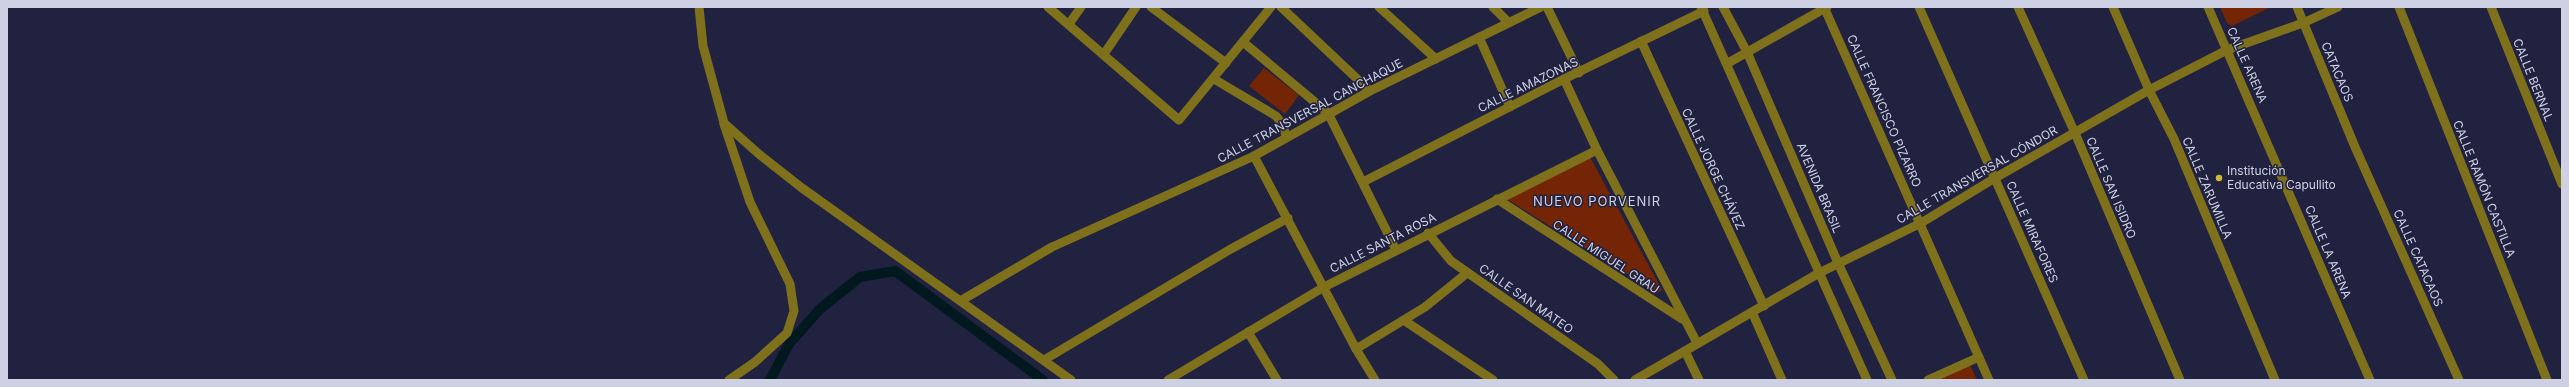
<svg xmlns="http://www.w3.org/2000/svg" width="2569" height="387" viewBox="0 0 2569 387" font-family="Inter,sans-serif">
<style>
.green{fill:#732505}
.lines{fill:none;stroke-linecap:round;stroke-linejoin:round}
.canal{stroke:#01181f;stroke-width:10}
.minor{stroke:#7f711c;stroke-width:9}
.poi-dot{fill:#cfb837;stroke:#20223f;stroke-width:1.5}
.labels{text-anchor:middle;stroke-width:3;stroke-linejoin:round;paint-order:stroke}
.street-label{font-size:12px;fill:#ced1e4;stroke:#20223f}
.poi-label{font-size:12px;fill:#ced1e4;stroke:#20223f;text-anchor:start}
.neighbourhood-label{font-size:13px;letter-spacing:1px;fill:#ced1e4;stroke:#20223f}
</style>
<rect width="100%" height="100%" fill="#20223f"/>
<g class="green">
<path d="M 2220,7 L 2271,7 L 2232,26 L 2227,23 Z"/>
<path d="M 1264,68 L 1299,95 L 1285,114 L 1249,86 Z"/>
<path d="M 1590,157 L 1662,290 L 1657,293 L 1507,199 Z"/>
<path d="M 1967,358 L 1977,380 L 1922,380 Z"/>
</g>
<g class="lines">
<path class="canal" d="M 770,380 L 789,344 L 820,309 L 860,277 L 895,271 L 1043,380"/>
<g class="minor">
<path d="M 699,7 L 703,46 L 724,123 L 760,155 L 802,188 L 1071,380"/>
<path d="M 1048,7 L 1179,120 L 1271,7"/>
<path d="M 1151,7 L 1226,63"/>
<path d="M 1281,7 L 1370,91"/>
<path d="M 1379,7 L 1436,59"/>
<path d="M 1493,7 L 1508,22"/>
<path d="M 1547,7 L 1579,73"/>
<path d="M 1701,7 L 1867,380"/>
<path d="M 1723,7 L 1747,52 L 1838,263 L 1892,380"/>
<path d="M 1824,7 L 1989,380"/>
<path d="M 1919,7 L 2084,380"/>
<path d="M 2018,7 L 2075,133 L 2180,380"/>
<path d="M 2113,7 L 2149,90 L 2174,139 L 2275,380"/>
<path d="M 2208,7 L 2370,380"/>
<path d="M 2297,7 L 2355,147 L 2459,380"/>
<path d="M 2399,7 L 2547,380"/>
<path d="M 2491,7 L 2562,184"/>
<path d="M 1069,24 L 1081,7"/>
<path d="M 1479,37 L 1510,107"/>
<path d="M 1641,41 L 1764,306"/>
<path d="M 1243,42 L 1328,113 L 1396,250"/>
<path d="M 1104,54 L 1136,7"/>
<path d="M 1728,63 L 1827,7"/>
<path d="M 1214,79 L 1276,116 L 1283,125 L 1286,136"/>
<path d="M 1564,79 L 1597,150 L 1697,343"/>
<path d="M 724,124 L 750,202 L 790,284 L 794,311 L 787,333 L 755,362 L 729,380"/>
<path d="M 1254,156 L 1356,349 L 1375,380"/>
<path d="M 1363,182 L 1564,79 L 1704,11"/>
<path d="M 1497,199 L 1682,319"/>
<path d="M 1428,233 L 1451,261 L 1598,364 L 1614,380"/>
<path d="M 962,300 L 1052,247 L 1254,156 L 1370,91 L 1541,7"/>
<path d="M 1752,312 L 1782,380"/>
<path d="M 1405,321 L 1493,380"/>
<path d="M 1248,332 L 1277,380"/>
<path d="M 1356,349 L 1425,307 L 1467,273"/>
<path d="M 1685,351 L 1699,380"/>
<path d="M 1044,360 L 1229,250 L 1288,218"/>
<path d="M 1168,380 L 1324,287 L 1597,150"/>
<path d="M 1635,380 L 1819,273 L 1921,223 L 1995,178 L 2149,90 L 2227,50 L 2303,23 L 2338,7"/>
<path d="M 1928,380 L 1979,357"/>
</g>
</g>
<circle class="poi-dot" cx="2219" cy="178" r="4"/>
<g class="labels">
<g class="street-label">
<text transform="translate(2247 65) rotate(66)" y="4">CALLE ARENA</text>
<text transform="translate(2337 72) rotate(67)" y="4">CATACAOS</text>
<text transform="translate(2533 80) rotate(68)" y="4">CALLE BERNAL</text>
<text transform="translate(1528 85) rotate(-26)" y="4">CALLE AMAZONAS</text>
<text transform="translate(1310 111) rotate(-28)" y="4">CALLE TRANSVERSAL CANCHAQUE</text>
<text transform="translate(1884 111) rotate(66)" y="4">CALLE FRANCISCO PIZARRO</text>
<text transform="translate(1713 169) rotate(65)" y="4">CALLE JORGE CHÁVEZ</text>
<text transform="translate(1977 175) rotate(-30)" y="4">CALLE TRANSVERSAL CÓNDOR</text>
<text transform="translate(1819 188) rotate(67)" y="4">AVENIDA BRASIL</text>
<text transform="translate(2111 188) rotate(67)" y="4">CALLE SAN ISIDRO</text>
<text transform="translate(2207 188) rotate(67)" y="4">CALLE ZARUMILLA</text>
<text transform="translate(2484 189) rotate(68)" y="4">CALLE RAMÓN CASTILLA</text>
<text transform="translate(2032 232) rotate(66)" y="4">CALLE MIRAFORES</text>
<text transform="translate(1383 243) rotate(-27)" y="4">CALLE SANTA ROSA</text>
<text transform="translate(2328 252) rotate(67)" y="4">CALLE LA ARENA</text>
<text transform="translate(1606 257) rotate(33)" y="4">CALLE MIGUEL GRAU</text>
<text transform="translate(2418 258) rotate(66)" y="4">CALLE CATACAOS</text>
<text transform="translate(1526 299) rotate(35)" y="4">CALLE SAN MATEO</text>
</g>
<g class="poi-label">
<text x="2227" y="175">Institución<tspan x="2227" dy="14">Educativa Capullito</tspan></text>
</g>
<g class="neighbourhood-label">
<text x="1597" y="206">NUEVO PORVENIR</text>
</g>
</g>
<rect width="2569" height="387" fill="none" stroke="#ced1e4" stroke-width="16"/>
</svg>
